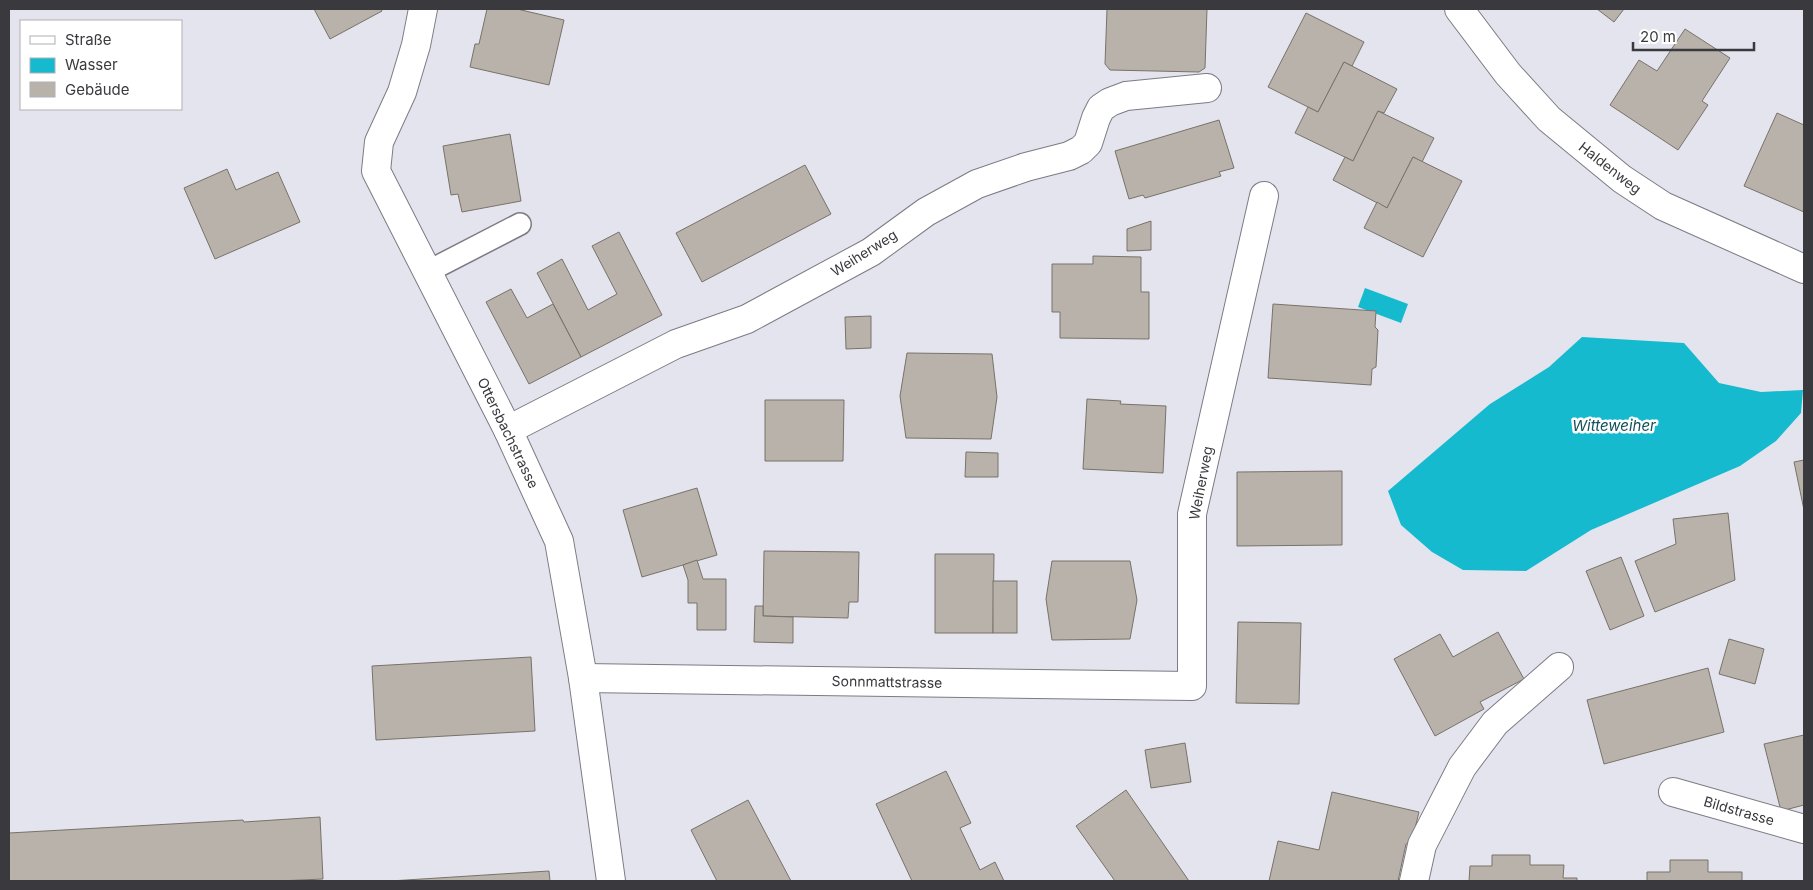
<svg xmlns="http://www.w3.org/2000/svg" width="1813" height="890" viewBox="0 0 1813 890" font-family="Inter,sans-serif">
<style>
.water{fill:#16bacf}
.building{fill:#b8b2aa;stroke:#78726a}
.lines{fill:none;stroke-linecap:round;stroke-linejoin:round}
.lane-casing{stroke:#7c7b84;stroke-width:24}
.street-casing{stroke:#7c7b84;stroke-width:30}
.lane{stroke:#fff;stroke-width:21}
.street{stroke:#fff;stroke-width:28}
.labels{text-anchor:middle;stroke-width:5;stroke-linejoin:round;paint-order:stroke}
.street-label{font-size:14px;fill:#3a3a3e;stroke:#fff}
.water-label{font-size:15px;font-style:italic;fill:#145059;stroke:#fff}
</style>
<rect width="100%" height="100%" fill="#e4e4ee"/>
<g class="water">
<path d="M 1365,288 L 1408,304 L 1401,323 L 1358,307 Z"/>
<path d="M 1582,337 L 1684,343 L 1719,383 L 1761,392 L 1803,390 L 1801,413 L 1776,441 L 1740,466 L 1591,530 L 1526,571 L 1463,570 L 1432,552 L 1401,525 L 1388,491 L 1490,404 L 1549,367 Z"/>
</g>
<g class="building">
<path d="M 314,9 L 381,9 L 382,11 L 330,39 Z"/>
<path d="M 487,9 L 517,9 L 564,20 L 549,85 L 470,67 L 475,44 L 479,44 Z"/>
<path d="M 1107,9 L 1207,9 L 1205,68 L 1199,72 L 1110,70 L 1105,64 Z"/>
<path d="M 1597,9 L 1624,9 L 1614,22 Z"/>
<path d="M 1306,13 L 1364,42 L 1352,66 L 1344,62 L 1318,112 L 1268,87 Z"/>
<path d="M 1685,29 L 1730,58 L 1702,101 L 1708,105 L 1678,150 L 1610,105 L 1639,60 L 1657,71 Z"/>
<path d="M 1344,62 L 1397,89 L 1384,113 L 1378,111 L 1353,161 L 1295,133 L 1308,107 L 1318,112 Z"/>
<path d="M 1378,111 L 1434,138 L 1422,162 L 1413,157 L 1387,208 L 1333,180 L 1345,157 L 1353,161 Z"/>
<path d="M 1777,113 L 1804,125 L 1804,212 L 1744,186 Z"/>
<path d="M 1219,120 L 1234,168 L 1219,172 L 1221,176 L 1145,198 L 1143,195 L 1129,199 L 1115,151 Z"/>
<path d="M 510,134 L 521,201 L 462,212 L 458,194 L 451,195 L 443,146 Z"/>
<path d="M 1413,157 L 1462,181 L 1423,257 L 1364,228 L 1377,202 L 1387,208 Z"/>
<path d="M 805,165 L 831,214 L 702,282 L 676,233 Z"/>
<path d="M 227,169 L 236,190 L 278,172 L 300,222 L 215,259 L 184,188 Z"/>
<path d="M 1151,221 L 1151,250 L 1127,251 L 1127,229 Z"/>
<path d="M 619,232 L 662,315 L 581,357 L 537,273 L 562,259 L 588,310 L 617,294 L 592,246 Z"/>
<path d="M 1093,256 L 1141,257 L 1141,292 L 1149,292 L 1149,339 L 1060,338 L 1060,312 L 1052,312 L 1052,264 L 1093,264 Z"/>
<path d="M 511,289 L 527,318 L 553,304 L 581,357 L 529,384 L 486,302 Z"/>
<path d="M 1273,304 L 1376,311 L 1375,327 L 1378,330 L 1376,367 L 1372,369 L 1371,385 L 1268,378 Z"/>
<path d="M 871,316 L 871,348 L 846,349 L 845,317 Z"/>
<path d="M 907,353 L 992,354 L 997,397 L 991,439 L 906,438 L 900,396 Z"/>
<path d="M 1087,399 L 1121,401 L 1120,404 L 1166,406 L 1163,473 L 1083,469 Z"/>
<path d="M 765,400 L 844,400 L 843,461 L 765,461 Z"/>
<path d="M 966,452 L 998,453 L 998,477 L 965,477 Z"/>
<path d="M 1804,460 L 1804,510 L 1794,462 Z"/>
<path d="M 1342,471 L 1342,545 L 1237,546 L 1237,472 Z"/>
<path d="M 697,488 L 717,555 L 642,577 L 623,510 Z"/>
<path d="M 1728,513 L 1735,580 L 1655,612 L 1635,561 L 1676,544 L 1673,519 Z"/>
<path d="M 764,551 L 859,552 L 858,602 L 849,602 L 848,618 L 763,616 Z"/>
<path d="M 935,554 L 994,554 L 993,633 L 935,633 Z"/>
<path d="M 1621,557 L 1644,616 L 1610,630 L 1586,571 Z"/>
<path d="M 697,560 L 703,579 L 726,579 L 726,630 L 697,630 L 697,603 L 688,603 L 688,580 L 683,565 Z"/>
<path d="M 1052,561 L 1130,561 L 1137,600 L 1130,639 L 1052,640 L 1046,599 Z"/>
<rect x="993" y="581" width="24" height="52"/>
<path d="M 755,606 L 763,606 L 763,616 L 793,617 L 793,643 L 754,642 Z"/>
<path d="M 1238,622 L 1301,623 L 1299,704 L 1236,703 Z"/>
<path d="M 1498,632 L 1524,679 L 1480,702 L 1484,709 L 1435,736 L 1394,659 L 1440,634 L 1453,657 Z"/>
<path d="M 1729,639 L 1764,649 L 1755,684 L 1719,674 Z"/>
<path d="M 531,657 L 535,731 L 376,740 L 372,666 Z"/>
<path d="M 1708,668 L 1724,732 L 1604,764 L 1587,700 Z"/>
<path d="M 1804,735 L 1804,805 L 1781,811 L 1764,744 Z"/>
<path d="M 1185,743 L 1191,782 L 1151,788 L 1145,750 Z"/>
<path d="M 946,771 L 971,823 L 960,828 L 980,870 L 995,862 L 1004,881 L 912,881 L 876,804 Z"/>
<path d="M 1126,790 L 1189,881 L 1115,881 L 1076,826 Z"/>
<path d="M 1332,792 L 1419,812 L 1411,845 L 1406,844 L 1398,881 L 1269,881 L 1278,841 L 1319,850 Z"/>
<path d="M 748,800 L 791,881 L 717,881 L 691,830 Z"/>
<path d="M 320,817 L 323,879 L 278,881 L 9,881 L 9,833 L 243,820 L 244,822 Z"/>
<path d="M 1492,855 L 1530,855 L 1530,865 L 1564,865 L 1563,878 L 1577,878 L 1577,881 L 1469,881 L 1470,866 L 1492,866 Z"/>
<path d="M 1670,860 L 1708,860 L 1708,872 L 1742,872 L 1742,881 L 1647,881 L 1647,872 L 1670,872 Z"/>
<path d="M 549,871 L 550,881 L 390,881 Z"/>
</g>
<g class="lines">
<g class="lane-casing">
<path id="lane" d="M 427,272 L 520,224"/>
</g>
<g class="street-casing">
<g id="street">
<path d="M 423,9 L 416,45 L 402,92 L 379,142 L 376,171 L 508,430 L 559,541 L 583,678 L 611,881"/>
<path d="M 1459,9 L 1508,74 L 1549,119 L 1622,179 L 1663,206 L 1804,269"/>
<path d="M 508,430 L 676,344 L 747,319 L 871,252 L 926,212 L 977,184 L 1026,167 L 1069,156 L 1081,150 L 1088,143 L 1096,118 L 1101,108 L 1110,102 L 1126,96 L 1207,88"/>
<path d="M 583,678 L 1192,686 L 1192,514 L 1264,196"/>
<path d="M 1673,792 L 1804,829"/>
<path d="M 1414,881 L 1422,845 L 1462,767 L 1495,723 L 1559,667"/>
</g>
</g>
<use href="#lane" class="lane"/>
<use href="#street" class="street"/>
</g>
<g class="labels">
<g class="street-label">
<text transform="translate(1610 168) rotate(38)" y="5">Haldenweg</text>
<text transform="translate(864 253) rotate(-32)" y="5">Weiherweg</text>
<text transform="translate(508 433) rotate(64)" y="5">Ottersbachstrasse</text>
<text transform="translate(1201 483) rotate(-79)" y="5">Weiherweg</text>
<text transform="translate(887 682) rotate(1)" y="5">Sonnmattstrasse</text>
<text transform="translate(1739 811) rotate(16)" y="5">Bildstrasse</text>
</g>
<g class="water-label">
<text x="1614" y="431">Witteweiher</text>
</g>
</g>
<rect width="1813" height="890" fill="none" stroke="#3a3a3e" stroke-width="20"/>
<rect x="20" y="20" width="162" height="90" fill="#ffffff" stroke="#b0b0b2"/>
<rect x="30" y="36" width="25" height="8" fill="#ffffff" stroke="#b0b0b2"/>
<text x="65" y="45" font-size="15" fill="#3a3a3e">Straße</text>
<rect x="30" y="58" width="25" height="15" fill="#16bacf" stroke="#b0b0b2"/>
<text x="65" y="70" font-size="15" fill="#3a3a3e">Wasser</text>
<rect x="30" y="82" width="25" height="15" fill="#b8b2aa" stroke="#b0b0b2"/>
<text x="65" y="95" font-size="15" fill="#3a3a3e">Gebäude</text>
<path d="M1633 42v8h121v-8" fill="none" stroke="#3a3a3e" stroke-width="2.5"/>
<text x="1640" y="42" font-size="15" fill="#3a3a3e" stroke="#ffffff" stroke-width="4" paint-order="stroke">20 m</text>
</svg>
